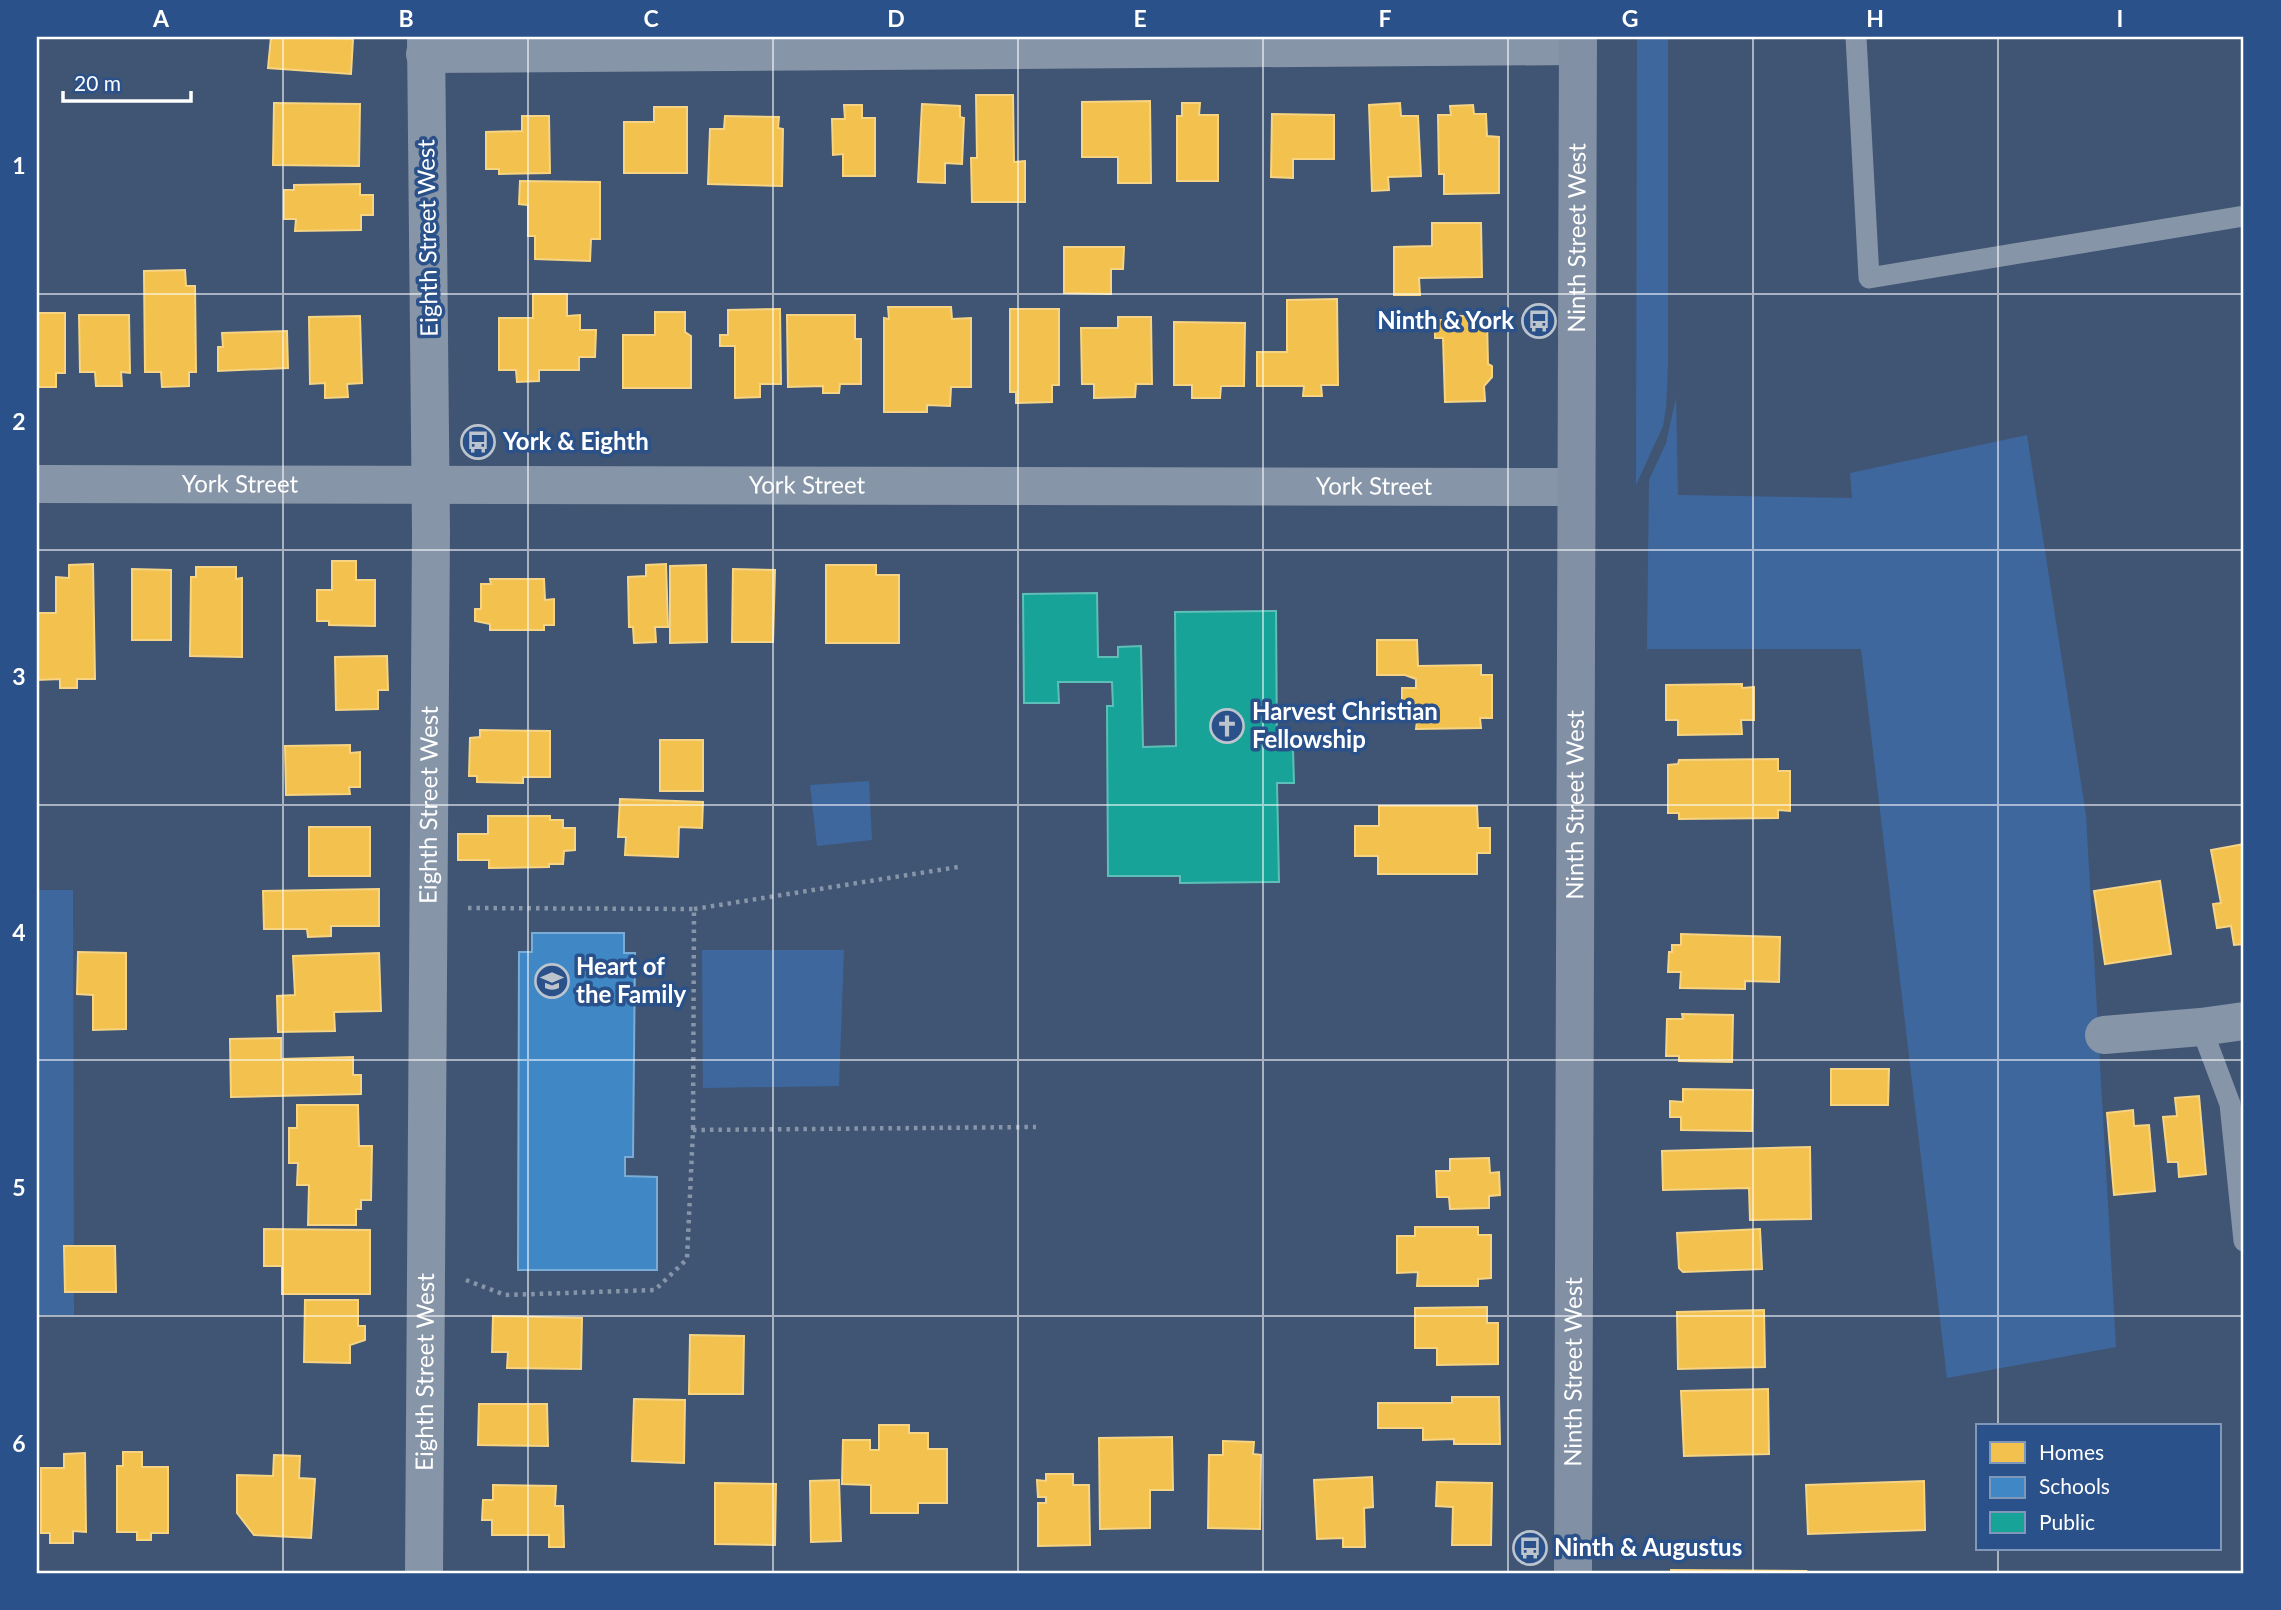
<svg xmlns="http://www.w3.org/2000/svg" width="2281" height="1610" viewBox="0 0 2281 1610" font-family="Lato,sans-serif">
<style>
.green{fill:#3e679e}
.homes{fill:#f2c14e;stroke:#f6d483;stroke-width:2}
.schools{fill:#3f88c5;stroke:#79acd6;stroke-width:2}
.public{fill:#17a398;stroke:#5dbfb7;stroke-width:2}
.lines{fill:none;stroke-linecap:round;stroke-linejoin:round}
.path{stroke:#8795a8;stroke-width:4.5;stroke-dasharray:3.5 5;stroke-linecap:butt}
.lane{stroke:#8795a8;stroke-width:21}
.street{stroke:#8795a8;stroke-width:38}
.secondary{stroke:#8190a4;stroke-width:38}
.grid{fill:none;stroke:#fff;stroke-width:2;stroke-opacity:0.55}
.labels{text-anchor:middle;stroke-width:7;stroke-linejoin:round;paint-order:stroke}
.street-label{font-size:24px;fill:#fff;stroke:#2a5189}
.poi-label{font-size:24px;font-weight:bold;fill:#fff;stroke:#2a5189;text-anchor:start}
.neatline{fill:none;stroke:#fff;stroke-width:2.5}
.grid-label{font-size:23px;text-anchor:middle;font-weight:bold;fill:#fff}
</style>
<rect width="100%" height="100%" fill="#405573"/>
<g class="green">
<path d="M 1637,37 L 1668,37 L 1668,365 L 1666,408 L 1663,426 L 1636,485 Z"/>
<path d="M 1676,398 L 1678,495 L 1852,498 L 1850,473 L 2027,435 L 2086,815 L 2116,1347 L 1947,1378 L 1861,649 L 1647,649 L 1649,480 L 1666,443 Z"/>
<path d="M 869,781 L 872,840 L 817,846 L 810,785 Z"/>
<path d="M 37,890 L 73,890 L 74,1315 L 37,1315 Z"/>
<path d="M 702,950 L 844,950 L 839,1086 L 703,1088 Z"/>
</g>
<g class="homes">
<path d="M 271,37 L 353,39 L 351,74 L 268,68 Z"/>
<path d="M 976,95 L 1013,95 L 1014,162 L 1025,161 L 1025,202 L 972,202 L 971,158 L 977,158 Z"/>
<path d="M 1150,101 L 1151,183 L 1118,183 L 1118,157 L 1082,157 L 1082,102 Z"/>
<path d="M 274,103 L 360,104 L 359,166 L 273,165 Z"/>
<path d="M 1182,103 L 1200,103 L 1199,115 L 1218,115 L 1218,181 L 1177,181 L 1177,116 L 1182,116 Z"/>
<path d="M 1400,103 L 1401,116 L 1418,116 L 1421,176 L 1388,177 L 1389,190 L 1372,191 L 1369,105 Z"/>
<path d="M 922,104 L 960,106 L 960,117 L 964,118 L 962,164 L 945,163 L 945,183 L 918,182 Z"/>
<path d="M 844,105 L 862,105 L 862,118 L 875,118 L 875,176 L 843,176 L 843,154 L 833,155 L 832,119 L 845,119 Z"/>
<path d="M 1473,105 L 1474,114 L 1486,114 L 1487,136 L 1499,137 L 1499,193 L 1444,194 L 1444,174 L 1439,174 L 1438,115 L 1451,115 L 1450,106 Z"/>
<path d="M 654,107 L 687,107 L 687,173 L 624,173 L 624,122 L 654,122 Z"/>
<path d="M 1272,114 L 1334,115 L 1334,159 L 1293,159 L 1293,178 L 1271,177 Z"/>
<path d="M 522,116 L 549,116 L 550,173 L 499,174 L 499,169 L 486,169 L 486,132 L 522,131 Z"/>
<path d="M 725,116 L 779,117 L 778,128 L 783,129 L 782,186 L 708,184 L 710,129 L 724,129 Z"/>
<path d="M 520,181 L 600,182 L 600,239 L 591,239 L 590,261 L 535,259 L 535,236 L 528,236 L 528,205 L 519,204 Z"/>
<path d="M 360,184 L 360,195 L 373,195 L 373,215 L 361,215 L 361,230 L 295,231 L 296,219 L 284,219 L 284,190 L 294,190 L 294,185 Z"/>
<path d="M 1432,223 L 1481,223 L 1482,277 L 1419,278 L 1420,295 L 1394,295 L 1394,247 L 1432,246 Z"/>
<path d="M 1064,247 L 1124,247 L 1123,269 L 1111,269 L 1111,294 L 1064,293 Z"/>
<path d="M 185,270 L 186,286 L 195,286 L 196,372 L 189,372 L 189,386 L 162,387 L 161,372 L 145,372 L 144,271 Z"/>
<path d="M 533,294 L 567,294 L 567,316 L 580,315 L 580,330 L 596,330 L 595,357 L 579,357 L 579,370 L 539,370 L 539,381 L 517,382 L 516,370 L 499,370 L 499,318 L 533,318 Z"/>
<path d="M 1337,299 L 1338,385 L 1321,385 L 1322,396 L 1303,396 L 1304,386 L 1257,386 L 1257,352 L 1287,352 L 1287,300 Z"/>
<path d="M 888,307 L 951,307 L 952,319 L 971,318 L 971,387 L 951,387 L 950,406 L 927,405 L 927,412 L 884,412 L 884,318 L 889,319 Z"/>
<path d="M 780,309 L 781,384 L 760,384 L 760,397 L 735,398 L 735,346 L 720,346 L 720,335 L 728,335 L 728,310 Z"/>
<path d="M 1010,309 L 1059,309 L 1059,385 L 1052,385 L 1052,402 L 1016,403 L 1016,392 L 1010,392 Z"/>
<path d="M 655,312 L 685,312 L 685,332 L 691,336 L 691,388 L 623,388 L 623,335 L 655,335 Z"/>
<path d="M 37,313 L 65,313 L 65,373 L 56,373 L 56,387 L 37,387 Z"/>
<path d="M 79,315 L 129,315 L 130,373 L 121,372 L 122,386 L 96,386 L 95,372 L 80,372 Z"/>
<path d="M 787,315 L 855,315 L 855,339 L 861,339 L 861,384 L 840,384 L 839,393 L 823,393 L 823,386 L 788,387 Z"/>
<path d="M 1453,315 L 1487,319 L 1488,364 L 1492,366 L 1492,377 L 1484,386 L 1485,401 L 1445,402 L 1443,338 L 1435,338 L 1435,320 L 1448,320 Z"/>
<path d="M 360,316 L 362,383 L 347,384 L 348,397 L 325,398 L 325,383 L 310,384 L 309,317 Z"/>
<path d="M 1118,317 L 1151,317 L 1152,384 L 1136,384 L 1135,397 L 1094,398 L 1094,384 L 1082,384 L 1081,328 L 1118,328 Z"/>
<path d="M 1174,322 L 1245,323 L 1244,386 L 1221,386 L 1220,398 L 1192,398 L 1192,385 L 1174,385 Z"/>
<path d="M 287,331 L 288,368 L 218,371 L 218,347 L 223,347 L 222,333 Z"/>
<path d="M 332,561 L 356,561 L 356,580 L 375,580 L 375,626 L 329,625 L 329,621 L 317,621 L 317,590 L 332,590 Z"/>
<path d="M 93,564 L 95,679 L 77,679 L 77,688 L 60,688 L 60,679 L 37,680 L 37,613 L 56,613 L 56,577 L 69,578 L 69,565 Z"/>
<path d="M 666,564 L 668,627 L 655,627 L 656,642 L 634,643 L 633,627 L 629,627 L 628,577 L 646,576 L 646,565 Z"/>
<path d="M 706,565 L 707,642 L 670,643 L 670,566 Z"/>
<path d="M 826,565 L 876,565 L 876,575 L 899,575 L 899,643 L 826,643 Z"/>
<path d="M 196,567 L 236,567 L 236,579 L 242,578 L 242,657 L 190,656 L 191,577 L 196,577 Z"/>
<path d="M 132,569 L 171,570 L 171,640 L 132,640 Z"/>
<path d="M 733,569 L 775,570 L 773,642 L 732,642 Z"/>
<path d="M 490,579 L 544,579 L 545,600 L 554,599 L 554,625 L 544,625 L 544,630 L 490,630 L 490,624 L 475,621 L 475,609 L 481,609 L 481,584 L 491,584 Z"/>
<path d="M 1377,640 L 1417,640 L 1418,666 L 1481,665 L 1481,675 L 1492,675 L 1492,718 L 1480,718 L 1481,728 L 1416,729 L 1417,721 L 1402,721 L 1402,688 L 1416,688 L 1416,679 L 1405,675 L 1377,675 Z"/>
<path d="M 387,656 L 388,690 L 378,690 L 378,709 L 336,710 L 335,657 Z"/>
<path d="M 1742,684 L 1742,688 L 1754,687 L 1754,720 L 1741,720 L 1742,734 L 1678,735 L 1678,720 L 1666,720 L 1666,685 Z"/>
<path d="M 480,730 L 550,731 L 550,777 L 523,777 L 523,783 L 477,782 L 477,776 L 469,776 L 470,738 L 480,737 Z"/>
<rect x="660" y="740" width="43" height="51"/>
<path d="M 350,745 L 350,753 L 360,752 L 360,787 L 349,787 L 350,794 L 286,795 L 285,746 Z"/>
<path d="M 1778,759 L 1778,771 L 1790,771 L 1790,811 L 1778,810 L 1778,818 L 1679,819 L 1679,813 L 1668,813 L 1668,765 L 1678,764 L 1679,760 Z"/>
<path d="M 620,799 L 703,802 L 702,828 L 679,827 L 678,857 L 625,855 L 626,837 L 618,837 Z"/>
<path d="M 1379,806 L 1477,806 L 1478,828 L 1490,828 L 1490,853 L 1477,853 L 1477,874 L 1378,874 L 1378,856 L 1355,856 L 1355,826 L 1379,826 Z"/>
<path d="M 488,816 L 550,816 L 550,820 L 563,820 L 563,828 L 575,828 L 575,850 L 564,851 L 563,864 L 549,864 L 549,867 L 489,868 L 489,860 L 458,860 L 458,834 L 488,834 Z"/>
<rect x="309" y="827" width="61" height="49"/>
<path d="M 2244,844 L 2244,944 L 2234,945 L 2231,926 L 2217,928 L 2213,904 L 2221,903 L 2211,850 Z"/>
<path d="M 2160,881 L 2171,954 L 2105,964 L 2094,891 Z"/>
<path d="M 379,889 L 379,926 L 331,926 L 331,936 L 308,937 L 307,929 L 264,929 L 263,891 Z"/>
<path d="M 1681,934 L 1780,937 L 1779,982 L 1745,981 L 1745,989 L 1680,988 L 1681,972 L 1668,972 L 1669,952 L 1672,952 L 1672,945 L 1681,945 Z"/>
<path d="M 78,952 L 126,953 L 126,1029 L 93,1030 L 93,995 L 77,994 Z"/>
<path d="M 379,953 L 381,1011 L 334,1012 L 335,1031 L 278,1032 L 277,996 L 295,995 L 293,956 Z"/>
<path d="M 1682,1014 L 1733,1015 L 1732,1062 L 1679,1061 L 1679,1056 L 1666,1056 L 1667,1019 L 1683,1019 Z"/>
<path d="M 281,1038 L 281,1059 L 353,1057 L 353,1075 L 361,1075 L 361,1094 L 231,1097 L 230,1039 Z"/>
<path d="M 1831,1069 L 1889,1069 L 1888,1105 L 1831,1105 Z"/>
<path d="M 1683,1089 L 1753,1090 L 1752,1131 L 1681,1130 L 1681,1117 L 1670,1117 L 1670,1101 L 1683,1102 Z"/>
<path d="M 2199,1096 L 2206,1174 L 2179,1177 L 2178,1162 L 2168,1162 L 2163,1117 L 2177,1116 L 2175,1098 Z"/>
<path d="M 297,1105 L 358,1105 L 359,1146 L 372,1146 L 371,1200 L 361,1200 L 361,1209 L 356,1209 L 356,1225 L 308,1225 L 309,1185 L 297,1185 L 298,1163 L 289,1163 L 289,1128 L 297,1128 Z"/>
<path d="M 2133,1110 L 2134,1126 L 2149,1125 L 2155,1191 L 2114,1195 L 2107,1113 Z"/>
<path d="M 1810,1147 L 1811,1219 L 1750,1220 L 1749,1188 L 1663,1190 L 1662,1151 Z"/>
<path d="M 1489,1158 L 1490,1173 L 1499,1172 L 1500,1195 L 1489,1196 L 1489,1208 L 1450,1209 L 1449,1197 L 1437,1197 L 1436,1171 L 1450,1171 L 1450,1159 Z"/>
<path d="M 1415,1227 L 1478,1227 L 1478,1235 L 1491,1235 L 1491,1278 L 1478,1279 L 1478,1286 L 1417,1286 L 1418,1272 L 1397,1273 L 1397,1236 L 1415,1236 Z"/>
<path d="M 264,1229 L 370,1230 L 370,1294 L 282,1294 L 282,1266 L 264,1266 Z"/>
<path d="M 1760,1229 L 1762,1269 L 1683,1272 L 1679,1268 L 1677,1233 Z"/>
<path d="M 64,1246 L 115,1246 L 116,1292 L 65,1292 Z"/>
<path d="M 305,1300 L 358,1300 L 358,1326 L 365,1326 L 365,1340 L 350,1345 L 350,1363 L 304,1362 Z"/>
<path d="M 1487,1307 L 1487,1323 L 1498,1323 L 1498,1364 L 1437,1365 L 1437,1348 L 1415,1348 L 1415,1308 Z"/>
<path d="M 1764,1310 L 1765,1367 L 1678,1369 L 1677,1312 Z"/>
<path d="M 493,1316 L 582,1318 L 581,1369 L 507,1368 L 508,1352 L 492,1352 Z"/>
<path d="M 690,1335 L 744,1336 L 743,1394 L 689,1394 Z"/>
<path d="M 1768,1389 L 1769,1454 L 1684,1456 L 1681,1391 Z"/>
<path d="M 1452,1397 L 1499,1397 L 1500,1444 L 1454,1444 L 1454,1439 L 1423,1440 L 1423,1428 L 1378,1428 L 1378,1403 L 1452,1403 Z"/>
<path d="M 634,1399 L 685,1400 L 684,1463 L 632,1461 Z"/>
<path d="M 479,1404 L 547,1404 L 548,1446 L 478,1445 Z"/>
<path d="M 879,1425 L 909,1425 L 909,1433 L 928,1433 L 928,1449 L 947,1449 L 947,1503 L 918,1503 L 918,1513 L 871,1513 L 871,1485 L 842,1484 L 843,1440 L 870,1440 L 870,1450 L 879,1450 Z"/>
<path d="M 1172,1437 L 1173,1490 L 1150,1490 L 1150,1528 L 1100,1529 L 1099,1438 Z"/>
<path d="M 1223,1441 L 1254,1442 L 1253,1454 L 1261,1455 L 1260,1529 L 1208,1528 L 1209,1455 L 1223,1455 Z"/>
<path d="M 123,1452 L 142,1452 L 142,1467 L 168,1467 L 168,1533 L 151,1533 L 151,1540 L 137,1540 L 137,1532 L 117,1532 L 117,1466 L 123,1466 Z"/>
<path d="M 85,1453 L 86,1532 L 73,1531 L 73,1543 L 50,1543 L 50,1533 L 41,1533 L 41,1468 L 64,1468 L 64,1454 Z"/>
<path d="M 274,1455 L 300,1456 L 299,1478 L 315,1479 L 311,1538 L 254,1535 L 237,1513 L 237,1475 L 273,1476 Z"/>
<path d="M 1046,1474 L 1073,1474 L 1073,1485 L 1089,1485 L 1090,1545 L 1038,1546 L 1038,1503 L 1046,1503 L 1046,1497 L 1038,1497 L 1037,1480 L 1046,1481 Z"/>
<path d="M 1372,1477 L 1373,1507 L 1364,1508 L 1365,1547 L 1343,1547 L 1343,1538 L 1317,1539 L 1314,1480 Z"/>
<path d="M 839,1480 L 841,1541 L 811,1542 L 810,1481 Z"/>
<path d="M 1924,1481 L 1925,1530 L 1808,1534 L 1806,1485 Z"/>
<path d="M 1437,1482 L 1492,1483 L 1491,1545 L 1452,1545 L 1453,1507 L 1436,1506 Z"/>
<path d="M 715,1483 L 776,1484 L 775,1545 L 715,1544 Z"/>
<path d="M 493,1485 L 556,1486 L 555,1506 L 563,1506 L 564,1547 L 549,1547 L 549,1535 L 492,1535 L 492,1520 L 482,1520 L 483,1500 L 493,1500 Z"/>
<path d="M 1671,1570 L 1806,1571 L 1805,1573 L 1671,1573 Z"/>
</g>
<path class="schools" d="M 532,933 L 624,933 L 624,953 L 635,953 L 633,1157 L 625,1157 L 625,1176 L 657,1177 L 657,1270 L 518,1270 L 519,952 L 532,952 Z"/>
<path class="public" d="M 1097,593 L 1098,657 L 1118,657 L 1118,647 L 1141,646 L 1143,747 L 1176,746 L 1175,612 L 1276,611 L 1277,749 L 1293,749 L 1294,783 L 1277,783 L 1279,882 L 1180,883 L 1180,876 L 1108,876 L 1107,706 L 1113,706 L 1112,682 L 1058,682 L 1059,703 L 1024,703 L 1023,594 Z"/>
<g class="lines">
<g class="path">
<path d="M 468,908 L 694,909 L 693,1130"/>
<path d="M 694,909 L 958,867"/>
<path d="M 466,1280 L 505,1295 L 655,1290 L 687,1259 L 693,1130 L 1036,1127"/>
</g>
<g class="lane">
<path d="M 1856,37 L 1869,278 L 2244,216"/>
<path d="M 2201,1027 L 2230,1104 L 2244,1241"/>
</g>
<g class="street">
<path d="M 425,54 L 1578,46"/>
<path id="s1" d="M 37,484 L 1576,487"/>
<path d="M 2104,1035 L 2201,1027 L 2244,1021"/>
<path id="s2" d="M 424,1573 L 431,533 L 426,37"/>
</g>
<path class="secondary" id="s3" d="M 1573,1573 L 1578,37"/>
</g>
<path class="grid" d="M 283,37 L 283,1573M 528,37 L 528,1573M 773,37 L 773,1573M 1018,37 L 1018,1573M 1263,37 L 1263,1573M 1508,37 L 1508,1573M 1753,37 L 1753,1573M 1998,37 L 1998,1426M 37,294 L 2244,294M 37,550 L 2244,550M 37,805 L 2244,805M 37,1060 L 2244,1060M 37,1316 L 2244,1316M 1998,1549 L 1998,1573"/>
<defs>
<g id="bus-ring" transform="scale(1.75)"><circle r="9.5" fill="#2a5189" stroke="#bcc4ce" stroke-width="1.5"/><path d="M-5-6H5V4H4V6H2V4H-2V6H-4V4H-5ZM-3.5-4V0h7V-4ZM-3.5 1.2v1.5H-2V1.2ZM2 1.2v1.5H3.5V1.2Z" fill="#bcc4ce"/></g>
<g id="church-ring" transform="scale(1.75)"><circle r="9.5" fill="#2a5189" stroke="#bcc4ce" stroke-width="1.5"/><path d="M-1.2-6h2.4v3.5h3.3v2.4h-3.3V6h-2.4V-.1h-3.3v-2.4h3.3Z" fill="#bcc4ce"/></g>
<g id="school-ring" transform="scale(1.75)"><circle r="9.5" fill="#2a5189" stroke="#bcc4ce" stroke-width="1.5"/><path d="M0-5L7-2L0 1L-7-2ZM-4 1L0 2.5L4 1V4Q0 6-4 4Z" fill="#bcc4ce"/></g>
</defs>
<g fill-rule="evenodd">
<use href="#bus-ring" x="1539" y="321"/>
<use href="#bus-ring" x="478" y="442"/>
<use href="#church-ring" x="1227" y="726"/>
<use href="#school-ring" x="552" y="981"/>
<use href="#bus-ring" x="1530" y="1548"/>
</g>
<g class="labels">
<g class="street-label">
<text transform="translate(428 238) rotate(-91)" y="8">Eighth Street West</text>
<text dy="8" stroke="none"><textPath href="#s3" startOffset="1335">Ninth Street West</textPath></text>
<text dy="8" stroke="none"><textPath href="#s1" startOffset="203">York Street</textPath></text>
<text dy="8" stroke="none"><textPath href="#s1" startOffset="770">York Street</textPath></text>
<text dy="8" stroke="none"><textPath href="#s1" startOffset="1337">York Street</textPath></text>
<text dy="8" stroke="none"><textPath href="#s2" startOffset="768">Eighth Street West</textPath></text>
<text dy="8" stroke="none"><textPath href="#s3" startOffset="768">Ninth Street West</textPath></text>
<text dy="8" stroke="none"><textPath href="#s2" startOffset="201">Eighth Street West</textPath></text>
<text dy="8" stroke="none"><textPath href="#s3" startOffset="201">Ninth Street West</textPath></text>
</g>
<g class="poi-label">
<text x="1514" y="329" text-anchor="end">Ninth &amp; York</text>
<text x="503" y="450">York &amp; Eighth</text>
<text x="1252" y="720">Harvest Christian<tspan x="1252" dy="28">Fellowship</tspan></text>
<text x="576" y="975">Heart of<tspan x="576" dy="28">the Family</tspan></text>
<text x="1554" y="1556">Ninth &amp; Augustus</text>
</g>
</g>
<rect width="2281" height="1610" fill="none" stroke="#2a5189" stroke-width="77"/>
<rect x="1976" y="1424" width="245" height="126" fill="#2a5189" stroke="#7f97b8" stroke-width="2"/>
<rect x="1990" y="1442" width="35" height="21" fill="#f2c14e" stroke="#7f97b8" stroke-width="2"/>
<text x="2039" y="1460" font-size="21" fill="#ffffff">Homes</text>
<rect x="1990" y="1477" width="35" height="21" fill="#3f88c5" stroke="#7f97b8" stroke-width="2"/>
<text x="2039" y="1494" font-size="21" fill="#ffffff">Schools</text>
<rect x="1990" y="1512" width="35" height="21" fill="#17a398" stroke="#7f97b8" stroke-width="2"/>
<text x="2039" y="1530" font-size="21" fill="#ffffff">Public</text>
<path d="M63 91v10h128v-10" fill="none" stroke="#ffffff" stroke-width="3.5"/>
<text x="74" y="91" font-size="21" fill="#ffffff" stroke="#2a5189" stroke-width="5" paint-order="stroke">20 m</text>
<rect x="38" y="38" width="2204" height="1534" class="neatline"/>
<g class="grid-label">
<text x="161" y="27">A</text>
<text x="406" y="27">B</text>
<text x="651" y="27">C</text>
<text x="896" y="27">D</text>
<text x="1140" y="27">E</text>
<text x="1385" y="27">F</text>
<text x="1630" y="27">G</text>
<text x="1875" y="27">H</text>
<text x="2120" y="27">I</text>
<text x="19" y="174">1</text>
<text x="19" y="430">2</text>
<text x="19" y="685">3</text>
<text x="19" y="941">4</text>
<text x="19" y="1196">5</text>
<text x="19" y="1452">6</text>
</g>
</svg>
